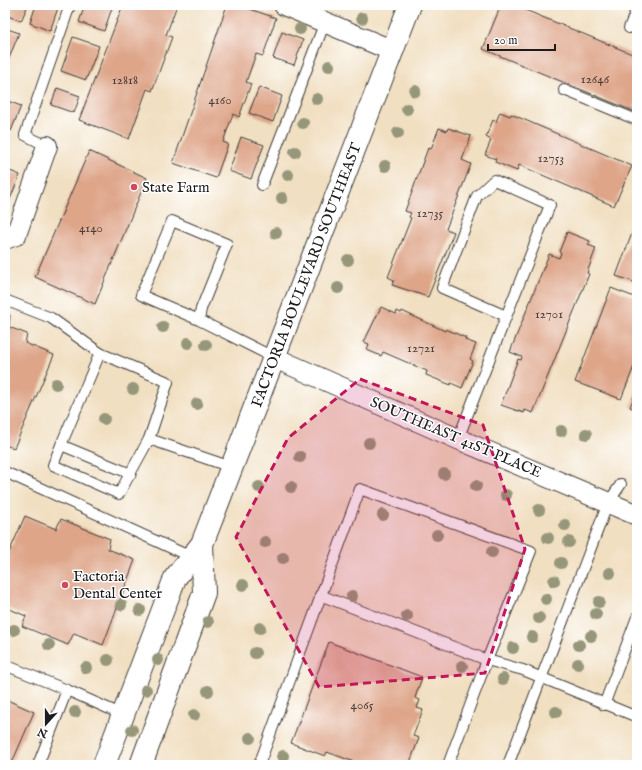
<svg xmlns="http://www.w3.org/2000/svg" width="642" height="770" viewBox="0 0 642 770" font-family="'IM FELL English',serif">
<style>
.building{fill:#dea589}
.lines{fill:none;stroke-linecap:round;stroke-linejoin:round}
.lane-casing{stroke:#3c3935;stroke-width:12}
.street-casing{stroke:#3c3935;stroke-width:22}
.secondary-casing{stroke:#3c3935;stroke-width:24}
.lane{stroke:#fff;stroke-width:10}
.street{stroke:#fff;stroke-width:20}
.secondary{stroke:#fff;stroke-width:22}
.tree{fill:#96977a}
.marked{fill:#c2185b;fill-opacity:0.2;stroke:#c2185b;stroke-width:3;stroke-dasharray:8 5;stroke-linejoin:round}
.poi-dot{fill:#d1495b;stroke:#fff;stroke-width:1.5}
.labels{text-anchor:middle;stroke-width:3;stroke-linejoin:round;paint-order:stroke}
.number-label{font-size:13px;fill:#4c3e37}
.poi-label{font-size:15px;fill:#1c1c1c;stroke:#fff;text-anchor:start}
.street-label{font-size:15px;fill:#1c1c1c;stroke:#fff}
</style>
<rect width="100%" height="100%" fill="#fff"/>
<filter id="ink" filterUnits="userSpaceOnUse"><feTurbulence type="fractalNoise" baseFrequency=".025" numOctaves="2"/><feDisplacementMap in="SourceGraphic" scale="8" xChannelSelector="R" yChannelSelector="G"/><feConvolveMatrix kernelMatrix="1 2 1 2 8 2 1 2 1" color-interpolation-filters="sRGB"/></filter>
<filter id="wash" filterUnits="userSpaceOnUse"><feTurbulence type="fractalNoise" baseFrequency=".012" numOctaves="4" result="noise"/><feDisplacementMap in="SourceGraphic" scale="16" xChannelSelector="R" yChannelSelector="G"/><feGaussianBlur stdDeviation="0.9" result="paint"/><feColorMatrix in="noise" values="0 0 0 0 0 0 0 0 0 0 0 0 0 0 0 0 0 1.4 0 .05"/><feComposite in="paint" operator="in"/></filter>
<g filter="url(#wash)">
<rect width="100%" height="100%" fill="#f1dfc1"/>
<g id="blocks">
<g class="building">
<path d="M 5,5 L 28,5 L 21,21 L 5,15 Z"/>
<path d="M 36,5 L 59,5 L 50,31 L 30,23 Z"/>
<path d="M 85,5 L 113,5 L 104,31 L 79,22 Z"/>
<path d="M 123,5 L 177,5 L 166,35 L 172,37 L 152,91 L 147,89 L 129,139 L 79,120 Z"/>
<path d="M 227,5 L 238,5 L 276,18 L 263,56 L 256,54 L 246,82 L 251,84 L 239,117 L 233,114 L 223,142 L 228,144 L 216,178 L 173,163 Z"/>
<path d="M 501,5 L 513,5 L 637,56 L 637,100 L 633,111 L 483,49 Z"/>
<path d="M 5,28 L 19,33 L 6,66 L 5,66 Z"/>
<path d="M 282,32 L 303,40 L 294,65 L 273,58 Z"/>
<path d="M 73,37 L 99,46 L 86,80 L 61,71 Z"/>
<path d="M 259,87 L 282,96 L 273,122 L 249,113 Z"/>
<path d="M 57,88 L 80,96 L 74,113 L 51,105 Z"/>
<path d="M 5,100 L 21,106 L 11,131 L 5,129 Z"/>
<path d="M 500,112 L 510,116 L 511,114 L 632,166 L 614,206 L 519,165 L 517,171 L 495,162 L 496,159 L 485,155 L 491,140 L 486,137 L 493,120 L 496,122 Z"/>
<path d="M 439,128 L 447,131 L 448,128 L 471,136 L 462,160 L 471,164 L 446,229 L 454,232 L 428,297 L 392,285 L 394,280 L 388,277 L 411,218 L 409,217 L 411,213 L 405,211 L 428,148 L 431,149 Z"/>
<path d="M 241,137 L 264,145 L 251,179 L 229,171 Z"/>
<path d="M 89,151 L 147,178 L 95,304 L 35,277 Z"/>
<path d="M 5,169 L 20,175 L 5,211 Z"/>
<path d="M 637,220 L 637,283 L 616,276 Z"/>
<path d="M 567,232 L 590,241 L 588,245 L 596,248 L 587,273 L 589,274 L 533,413 L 525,410 L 524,413 L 501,405 L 518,359 L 521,360 L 522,357 L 510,352 L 549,254 L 559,258 L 561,253 L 559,252 Z"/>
<path d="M 611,288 L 637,298 L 637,359 L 621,399 L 575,382 Z"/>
<path d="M 381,307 L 396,314 L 397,311 L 401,313 L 402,311 L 445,331 L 446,329 L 466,338 L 465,340 L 476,344 L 470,359 L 473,361 L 462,388 L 451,383 L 451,385 L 426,375 L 427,371 L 383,352 L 381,356 L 367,350 L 369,344 L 364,342 Z"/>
<path d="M 5,313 L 10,315 L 9,327 L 27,334 L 25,343 L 54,355 L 14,448 L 5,445 Z"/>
<path d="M 637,389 L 637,410 L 630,407 Z"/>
<path d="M 25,516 L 56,529 L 61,519 L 110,539 L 108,549 L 135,560 L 103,645 L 74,633 L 68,645 L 22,626 L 26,616 L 5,607 L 5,562 Z"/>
<path d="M 329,642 L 422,677 L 415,698 L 420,700 L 417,708 L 423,710 L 413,736 L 419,738 L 409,765 L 363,765 L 327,752 L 325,756 L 291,743 Z"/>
<path d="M 5,699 L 34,712 L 11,765 L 5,765 Z"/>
</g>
</g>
</g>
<g filter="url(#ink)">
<use href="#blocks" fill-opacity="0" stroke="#3c3935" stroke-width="1"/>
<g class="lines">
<g class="lane-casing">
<g id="lane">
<path d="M 629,28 L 637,8"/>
<path d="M 564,90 L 637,120"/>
<path d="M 47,146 L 25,135 L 70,5"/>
<path d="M 262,185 L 325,22"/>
<path d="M 5,300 L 51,318 L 100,353 L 168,382 L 149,439 L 119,494 L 53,465 L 61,445"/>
<path d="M 199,320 L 201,309 L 227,244 L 172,221 L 141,295 L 199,320 L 275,358"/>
<path d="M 100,353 L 61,445 L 131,474"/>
<path d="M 149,439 L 231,467"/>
<path d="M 458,439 L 550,205 L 494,180 L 477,196 L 442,288 L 506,316"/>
<path d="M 5,472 L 191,557"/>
<path d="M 320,595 L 487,660 L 523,670 L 637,717"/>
<path d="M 5,665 L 67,690 L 38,765"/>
<path d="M 67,690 L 123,715"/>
<path d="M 604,705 L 637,617"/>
<path d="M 259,765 L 360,489 L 531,551 L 487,660 L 448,765"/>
<path d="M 508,765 L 608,503 L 621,484"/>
</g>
</g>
<g class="street-casing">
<g id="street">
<path d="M 284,5 L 393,51"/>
<path d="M 5,239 L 16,235 L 47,146"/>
<path d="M 275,358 L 458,439 L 637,515"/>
</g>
</g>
<g class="secondary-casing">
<g id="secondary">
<path d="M 104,765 L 175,578 L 202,544 L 410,5"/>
<path d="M 141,765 L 204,593 L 202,544"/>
</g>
</g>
<use href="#lane" class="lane"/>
<use href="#street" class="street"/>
<use href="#secondary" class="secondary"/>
</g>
<g class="tree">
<circle cx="362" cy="18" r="6"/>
<circle cx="300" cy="29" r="6"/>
<circle cx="329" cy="66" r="6"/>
<circle cx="415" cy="91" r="6"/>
<circle cx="317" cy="99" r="6"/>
<circle cx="407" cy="109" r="6"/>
<circle cx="303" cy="123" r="6"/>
<circle cx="398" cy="133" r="6"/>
<circle cx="295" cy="152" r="6"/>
<circle cx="385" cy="166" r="6"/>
<circle cx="288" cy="175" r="6"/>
<circle cx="282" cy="198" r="6"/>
<circle cx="276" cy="233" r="6"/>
<circle cx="348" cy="260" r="6"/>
<circle cx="338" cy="288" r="6"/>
<circle cx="163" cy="327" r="6"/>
<circle cx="188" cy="343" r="6"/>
<circle cx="206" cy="345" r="6"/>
<circle cx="56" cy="384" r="6"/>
<circle cx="133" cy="389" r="6"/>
<circle cx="197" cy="404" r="6"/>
<circle cx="104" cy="419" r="6"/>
<circle cx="561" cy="431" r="6"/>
<circle cx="586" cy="434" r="6"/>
<circle cx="369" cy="443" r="6"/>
<circle cx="300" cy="457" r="6"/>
<circle cx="444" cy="474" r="6"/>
<circle cx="476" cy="486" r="6"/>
<circle cx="259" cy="487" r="6"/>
<circle cx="291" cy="487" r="6"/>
<circle cx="506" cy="495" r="6"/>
<circle cx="539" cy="510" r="6"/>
<circle cx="383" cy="515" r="6"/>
<circle cx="565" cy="525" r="6"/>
<circle cx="437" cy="535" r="6"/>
<circle cx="548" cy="538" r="6"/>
<circle cx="265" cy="542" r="6"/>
<circle cx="569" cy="542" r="6"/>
<circle cx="492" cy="552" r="6"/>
<circle cx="283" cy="558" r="6"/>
<circle cx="561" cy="563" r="6"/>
<circle cx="610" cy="573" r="6"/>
<circle cx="554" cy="581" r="6"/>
<circle cx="243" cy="585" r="6"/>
<circle cx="352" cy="596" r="6"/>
<circle cx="546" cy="599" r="6"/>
<circle cx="599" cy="602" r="6"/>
<circle cx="121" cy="605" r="6"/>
<circle cx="140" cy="610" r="6"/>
<circle cx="596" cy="614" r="6"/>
<circle cx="407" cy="616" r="6"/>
<circle cx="539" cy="618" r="6"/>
<circle cx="208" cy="622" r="6"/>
<circle cx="260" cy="628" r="6"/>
<circle cx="14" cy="630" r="6"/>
<circle cx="591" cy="636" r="6"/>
<circle cx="532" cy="637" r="6"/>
<circle cx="49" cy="645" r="6"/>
<circle cx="579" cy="645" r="6"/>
<circle cx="513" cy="648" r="6"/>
<circle cx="255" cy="653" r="6"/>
<circle cx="108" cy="660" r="6"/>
<circle cx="158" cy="660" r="6"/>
<circle cx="578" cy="664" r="6"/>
<circle cx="462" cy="666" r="6"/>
<circle cx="86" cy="668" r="6"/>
<circle cx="503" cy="679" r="6"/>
<circle cx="146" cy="690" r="6"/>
<circle cx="208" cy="691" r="6"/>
<circle cx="75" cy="712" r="6"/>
<circle cx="556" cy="712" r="6"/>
<circle cx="194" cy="715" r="6"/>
<circle cx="132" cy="730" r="6"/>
<circle cx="250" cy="738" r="6"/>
<circle cx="283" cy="756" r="6"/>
</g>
</g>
<path class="marked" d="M 360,379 L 483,425 L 525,549 L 485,673 L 319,687 L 236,537 L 288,438 Z"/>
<g class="poi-dot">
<circle cx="134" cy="187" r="4"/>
<circle cx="65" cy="585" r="4"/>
</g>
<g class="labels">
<g class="number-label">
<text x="595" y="83">12646</text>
<text x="125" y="84">12818</text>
<text x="220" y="104">4160</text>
<text x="551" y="162">12753</text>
<text x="430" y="217">12735</text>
<text x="91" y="232">4140</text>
<text x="549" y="318">12701</text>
<text x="421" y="352">12721</text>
<text x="362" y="709">4065</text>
</g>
<g class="poi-label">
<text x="142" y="192">State Farm</text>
<text x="73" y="581">Factoria<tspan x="73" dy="17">Dental Center</tspan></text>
</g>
<g class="street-label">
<text transform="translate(306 275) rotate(-69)" y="5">FACTORIA BOULEVARD SOUTHEAST</text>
<text transform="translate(456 437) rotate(23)" y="5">SOUTHEAST 41ST PLACE</text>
</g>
</g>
<rect width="642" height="770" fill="none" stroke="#fff" stroke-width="20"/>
<g transform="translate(46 724) rotate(201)" stroke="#ffffff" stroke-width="3" paint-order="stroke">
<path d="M0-3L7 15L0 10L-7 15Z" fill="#1c1c1c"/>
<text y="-6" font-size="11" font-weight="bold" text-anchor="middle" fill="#1c1c1c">N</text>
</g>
<path d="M488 44v6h67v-6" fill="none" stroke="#1c1c1c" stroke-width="2"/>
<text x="494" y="44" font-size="12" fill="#1c1c1c" stroke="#ffffff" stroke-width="3" paint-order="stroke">20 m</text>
</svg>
